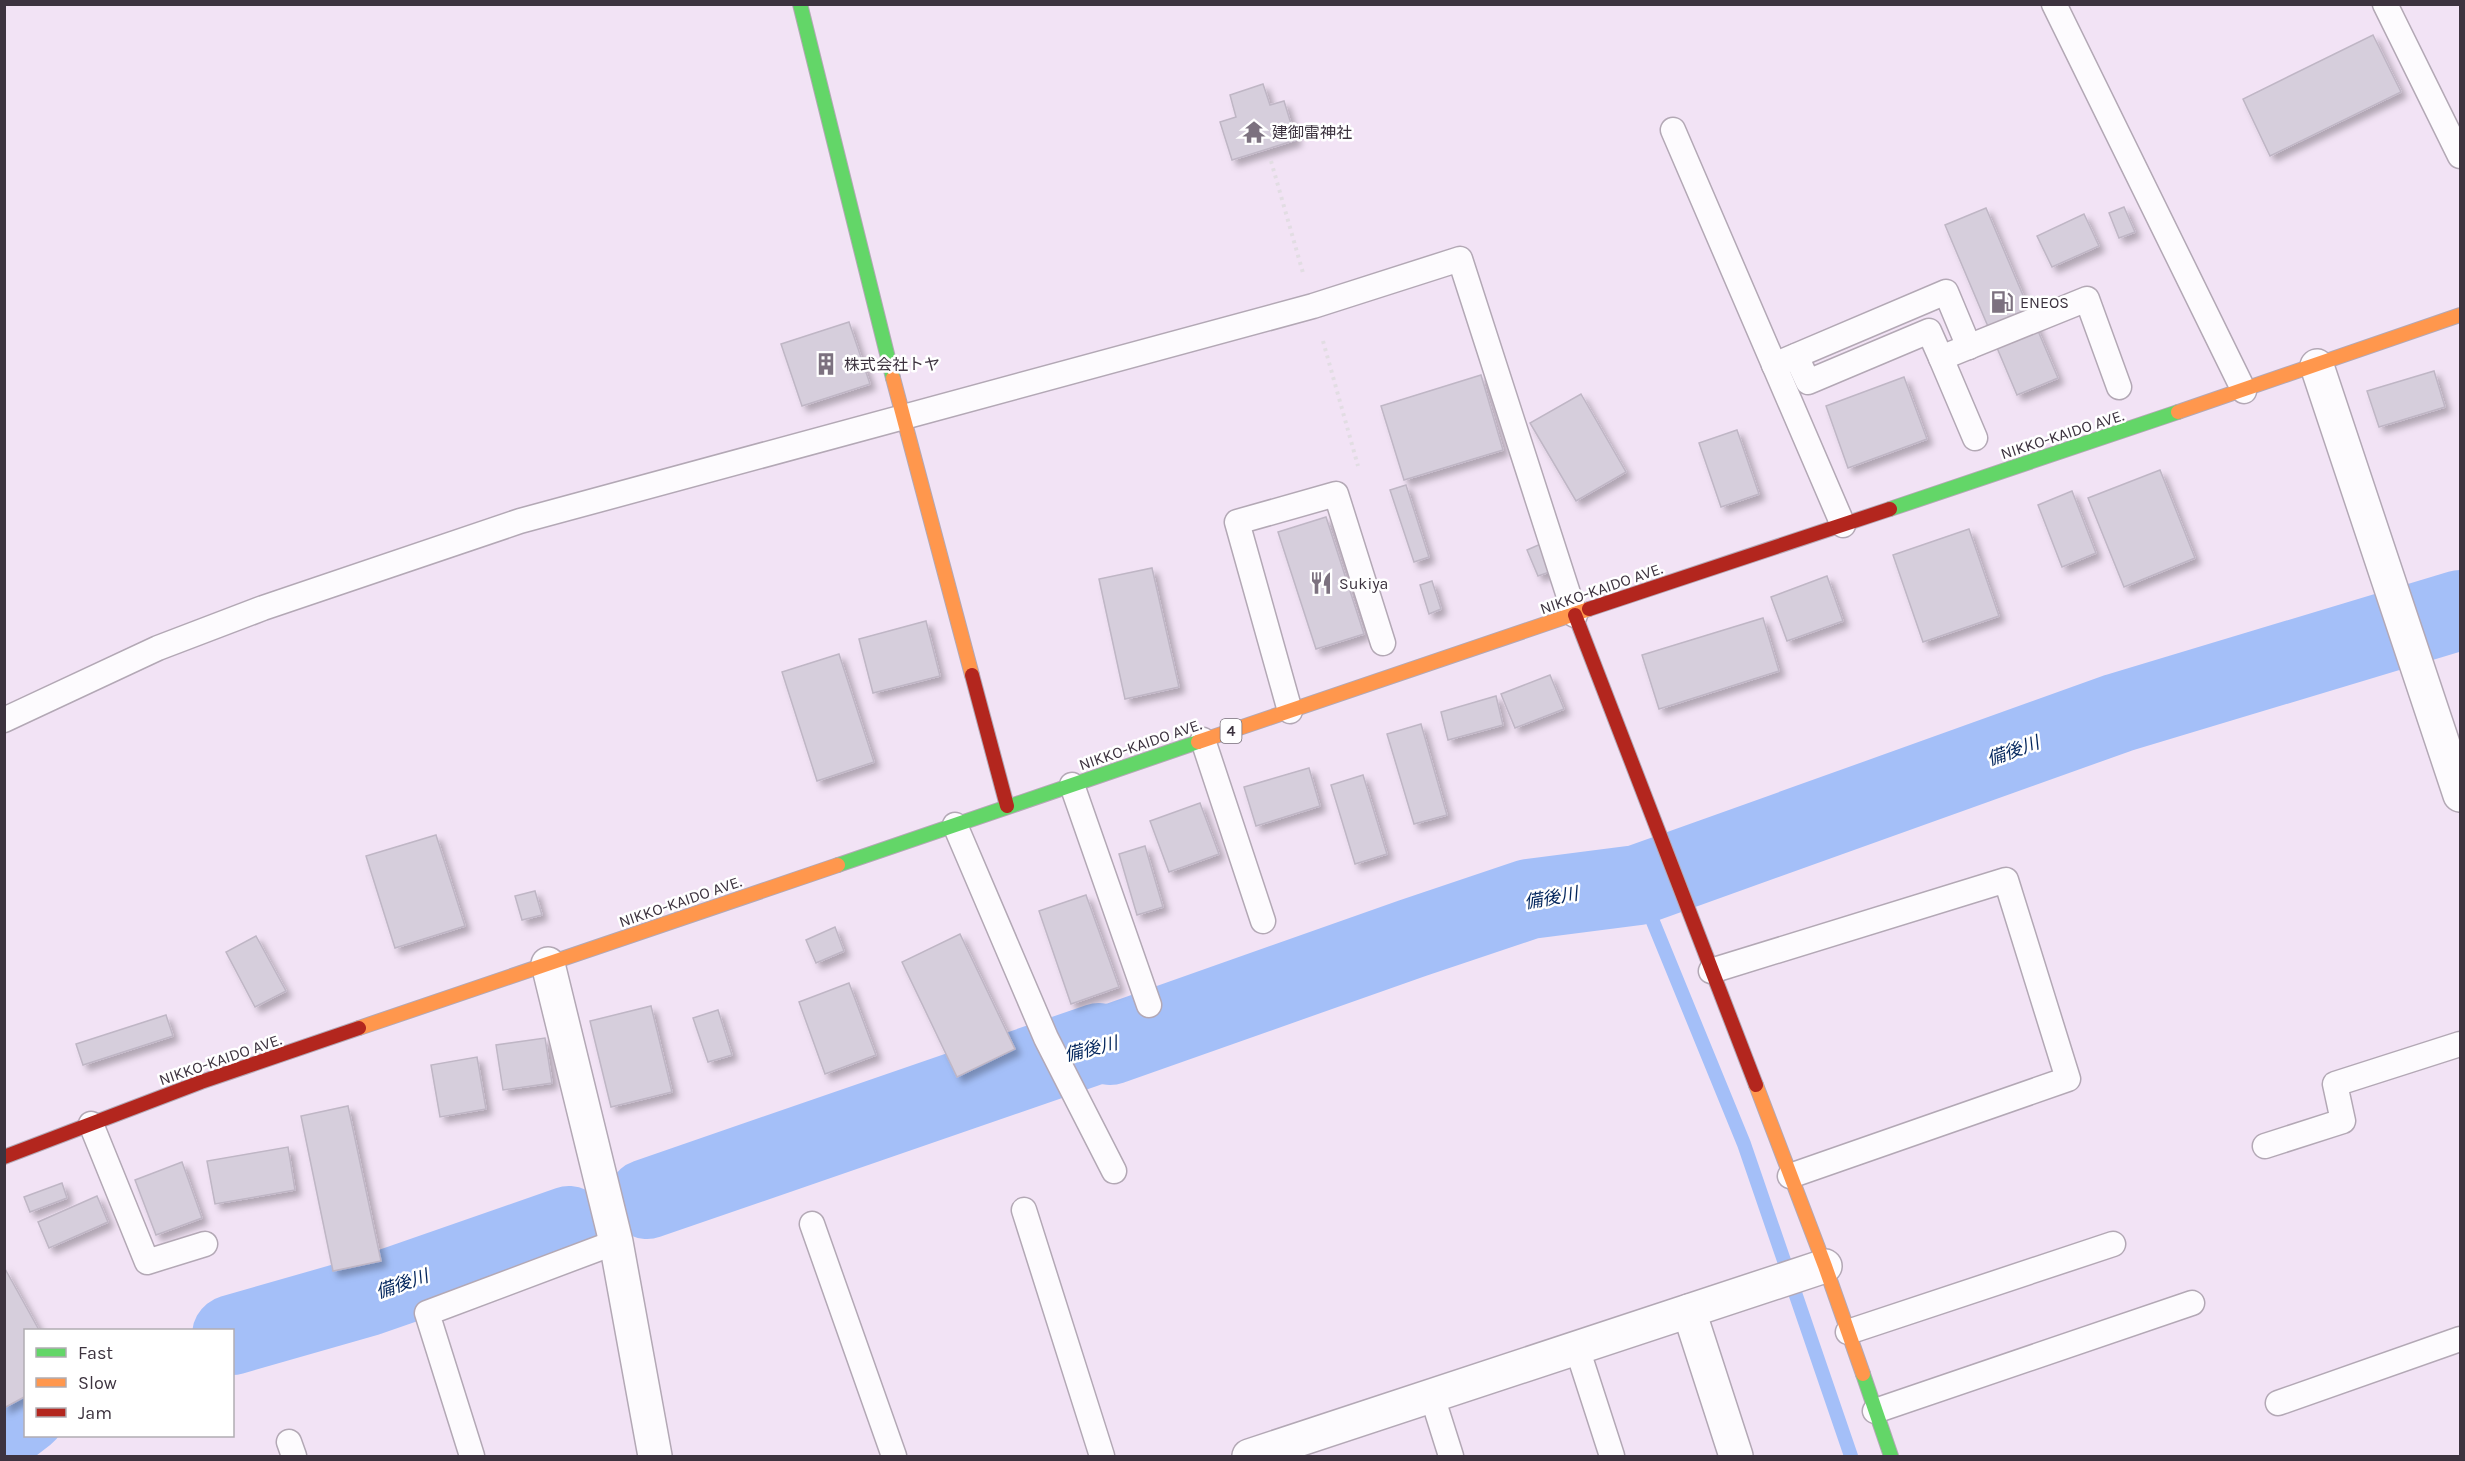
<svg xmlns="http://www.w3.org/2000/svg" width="2465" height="1461" viewBox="0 0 2465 1461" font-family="Karla,'Noto Sans JP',sans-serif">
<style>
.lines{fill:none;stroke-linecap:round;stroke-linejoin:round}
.stream{stroke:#a4bff8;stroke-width:14}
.river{stroke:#a4bff8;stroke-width:80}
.building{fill:#d6cedc;stroke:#bfb6c5;stroke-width:1.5;filter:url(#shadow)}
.lane-casing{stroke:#b3a8b5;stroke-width:27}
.street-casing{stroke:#b3a8b5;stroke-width:36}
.fast-casing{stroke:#b3a8b5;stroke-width:16}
.slow-casing{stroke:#b3a8b5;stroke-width:16}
.jam-casing{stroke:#b3a8b5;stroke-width:16}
.path{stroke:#e2dde3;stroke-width:4;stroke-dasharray:3 4.5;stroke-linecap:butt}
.lane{stroke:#fdfbfe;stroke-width:24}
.street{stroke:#fdfbfe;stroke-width:33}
.fast{stroke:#63d668;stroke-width:14}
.slow{stroke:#ff974d;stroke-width:14}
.jam{stroke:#b3261e;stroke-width:14}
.labels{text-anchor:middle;stroke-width:5;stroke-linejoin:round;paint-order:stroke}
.shield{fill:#fff;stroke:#777079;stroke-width:1.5}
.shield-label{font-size:15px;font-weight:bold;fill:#3d333f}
.poi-label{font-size:16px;fill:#3d333f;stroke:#fff;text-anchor:start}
.street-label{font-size:16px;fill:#3d333f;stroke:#fff}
.water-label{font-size:18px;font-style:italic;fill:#03265d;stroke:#fff}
</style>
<defs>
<filter id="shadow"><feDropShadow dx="5.5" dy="5.5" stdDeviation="3" flood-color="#0004"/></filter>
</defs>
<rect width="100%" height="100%" fill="#f2e3f5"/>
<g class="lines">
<path class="stream" d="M 1638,885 L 1744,1144 L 1851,1456"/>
<g class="river">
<path d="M 647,1199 L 1099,1043 L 1110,1045 L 1413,938 L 1529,899 L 1638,885 L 2118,713 L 2460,610"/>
<path d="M 232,1335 L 368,1296 L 569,1226"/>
<path d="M 4,1430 L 26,1413"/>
</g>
</g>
<g class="building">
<path d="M 2373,35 L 2401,92 L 2270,156 L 2243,99 Z"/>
<path d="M 1263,84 L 1270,105 L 1284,101 L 1296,140 L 1232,160 L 1220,122 L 1236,117 L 1230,95 Z"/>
<path d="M 2124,207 L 2135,232 L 2119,238 L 2109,213 Z"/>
<path d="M 1986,208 L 2058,378 L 2017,395 L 1945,225 Z"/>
<path d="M 2084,214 L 2099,246 L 2052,267 L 2037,236 Z"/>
<path d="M 849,322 L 870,384 L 802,406 L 781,344 Z"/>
<path d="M 2434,371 L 2445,407 L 2379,427 L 2367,391 Z"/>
<path d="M 1481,375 L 1503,450 L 1404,480 L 1381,406 Z"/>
<path d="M 1904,377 L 1927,439 L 1848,468 L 1826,406 Z"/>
<path d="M 1581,394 L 1626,472 L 1576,501 L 1530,423 Z"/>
<path d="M 1737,430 L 1759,494 L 1721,507 L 1699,443 Z"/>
<path d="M 2160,470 L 2195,558 L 2124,587 L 2088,498 Z"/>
<path d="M 1406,485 L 1429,557 L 1414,562 L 1390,490 Z"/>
<path d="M 2072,491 L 2096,553 L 2062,567 L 2038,505 Z"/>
<path d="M 1326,517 L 1364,634 L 1316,649 L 1278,532 Z"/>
<path d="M 1969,529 L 1999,616 L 1923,642 L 1893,555 Z"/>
<path d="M 1543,543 L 1555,570 L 1538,576 L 1527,550 Z"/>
<path d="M 1152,568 L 1179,687 L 1125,699 L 1099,579 Z"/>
<path d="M 1827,576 L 1843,621 L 1787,641 L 1771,597 Z"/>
<path d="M 1432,581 L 1441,609 L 1429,614 L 1420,585 Z"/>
<path d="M 1763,618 L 1779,671 L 1659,709 L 1642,655 Z"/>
<path d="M 926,621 L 940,676 L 873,693 L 859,639 Z"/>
<path d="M 839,654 L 874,762 L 817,781 L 782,672 Z"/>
<path d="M 1550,675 L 1564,709 L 1515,728 L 1501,694 Z"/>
<path d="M 1496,696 L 1503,725 L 1448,740 L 1441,712 Z"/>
<path d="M 1421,724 L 1447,815 L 1414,824 L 1387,734 Z"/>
<path d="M 1309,768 L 1320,806 L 1256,826 L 1244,787 Z"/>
<path d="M 1363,775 L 1387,854 L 1355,864 L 1331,785 Z"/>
<path d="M 1200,803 L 1219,854 L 1169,872 L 1150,821 Z"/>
<path d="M 436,835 L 465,926 L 395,948 L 366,856 Z"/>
<path d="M 1145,846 L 1163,907 L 1137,915 L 1119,854 Z"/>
<path d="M 535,891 L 542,915 L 522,920 L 515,896 Z"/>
<path d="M 1086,895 L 1119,987 L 1071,1004 L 1039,911 Z"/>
<path d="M 835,927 L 844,951 L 816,963 L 806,940 Z"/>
<path d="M 960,934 L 1015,1049 L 957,1077 L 902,962 Z"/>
<path d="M 256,936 L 286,991 L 255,1007 L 226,952 Z"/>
<path d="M 849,983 L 876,1055 L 825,1074 L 799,1002 Z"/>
<path d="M 651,1006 L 672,1092 L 611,1107 L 590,1021 Z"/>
<path d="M 718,1010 L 732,1055 L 708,1062 L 693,1018 Z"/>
<path d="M 166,1015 L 173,1036 L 83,1065 L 76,1044 Z"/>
<path d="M 545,1038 L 552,1083 L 503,1090 L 496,1045 Z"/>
<path d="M 477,1057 L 486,1109 L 440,1117 L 431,1065 Z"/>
<path d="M 348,1106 L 381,1261 L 333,1271 L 301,1116 Z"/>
<path d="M 288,1147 L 295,1190 L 215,1204 L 207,1161 Z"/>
<path d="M 182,1162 L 202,1218 L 156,1235 L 135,1180 Z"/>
<path d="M 62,1183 L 67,1198 L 30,1212 L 24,1197 Z"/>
<path d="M 97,1196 L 108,1222 L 49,1248 L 38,1222 Z"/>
<path d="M 4,1267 L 39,1330 L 26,1330 L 26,1396 L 4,1408 Z"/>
</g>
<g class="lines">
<g class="lane-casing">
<g id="lane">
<path d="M 2054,4 L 2244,391"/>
<path d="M 2385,4 L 2460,156"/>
<path d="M 1673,130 L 1843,525"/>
<path d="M 1796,356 L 1808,382 L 1929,331 L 1941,358"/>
<path d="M 1774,365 L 1946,292 L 1969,347"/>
<path d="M 1975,438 L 1941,358 L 2087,299 L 2119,387"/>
<path d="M 1290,711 L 1237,522 L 1336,494 L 1383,643"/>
<path d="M 4,720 L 158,648 L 263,608 L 520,521 L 1313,306 L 1460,259 L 1575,615"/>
<path d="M 1203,740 L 1263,921"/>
<path d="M 1072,785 L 1149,1005"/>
<path d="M 955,825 L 1046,1038 L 1114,1171"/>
<path d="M 1711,971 L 2006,880 L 2068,1079 L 1790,1176"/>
<path d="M 91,1124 L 147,1262 L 205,1244"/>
<path d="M 2265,1146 L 2343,1121 L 2335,1084 L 2460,1044"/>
<path d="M 1024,1210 L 1102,1456"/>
<path d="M 812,1224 L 894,1456"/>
<path d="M 1848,1332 L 2113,1244"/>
<path d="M 1577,1348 L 1612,1456"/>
<path d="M 1432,1396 L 1451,1456"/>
<path d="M 2278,1403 L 2460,1339"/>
<path d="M 1875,1411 L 2192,1303"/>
<path d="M 289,1442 L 294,1456"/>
<path d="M 472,1456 L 427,1313 L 616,1242"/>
</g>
</g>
<g class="street-casing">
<g id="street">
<path d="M 2317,366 L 2460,795"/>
<path d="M 548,964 L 616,1242 L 655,1456"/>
<path d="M 1689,1311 L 1736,1456"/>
<path d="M 1249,1456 L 1825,1266"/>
</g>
</g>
<g class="fast-casing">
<g id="fast">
<path d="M 800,4 L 893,378"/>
<path d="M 1890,509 L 2178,412"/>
<path d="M 838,865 L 1198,742"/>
<path d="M 1863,1374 L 1891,1456"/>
</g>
</g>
<g class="slow-casing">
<g id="slow">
<path d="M 893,378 L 972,675"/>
<path d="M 2178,412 L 2460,315"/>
<path d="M 1198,742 L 1589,609"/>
<path d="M 359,1028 L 838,865"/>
<path d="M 1756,1085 L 1825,1266 L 1863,1374"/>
</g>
</g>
<g class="jam-casing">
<g id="jam">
<path d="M 1589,609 L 1890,509"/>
<path d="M 1575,615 L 1756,1085"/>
<path d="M 972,675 L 1007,806"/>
<path d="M 4,1157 L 201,1082 L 359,1028"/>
</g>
</g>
<g class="path">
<path d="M 1271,161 L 1303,273"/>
<path d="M 1323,341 L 1358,466"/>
</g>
<use href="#lane" class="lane"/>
<use href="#street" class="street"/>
<use href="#fast" class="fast"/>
<use href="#slow" class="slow"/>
<use href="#jam" class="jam"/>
</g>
<defs>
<g id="temple-bare" transform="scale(1.8)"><path d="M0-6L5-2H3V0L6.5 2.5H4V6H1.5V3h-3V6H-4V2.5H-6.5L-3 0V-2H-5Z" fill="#7c717f" stroke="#fff" stroke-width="2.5" paint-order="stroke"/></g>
<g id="fuel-bare" transform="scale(1.8)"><path d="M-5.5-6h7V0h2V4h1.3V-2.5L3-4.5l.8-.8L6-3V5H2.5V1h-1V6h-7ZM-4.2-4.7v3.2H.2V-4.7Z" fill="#7c717f" stroke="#fff" stroke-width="2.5" paint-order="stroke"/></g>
<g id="building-bare" transform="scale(1.8)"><path d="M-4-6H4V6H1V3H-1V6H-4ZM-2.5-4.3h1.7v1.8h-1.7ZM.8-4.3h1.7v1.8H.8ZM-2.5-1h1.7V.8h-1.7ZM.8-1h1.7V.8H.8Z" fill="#7c717f" stroke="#fff" stroke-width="2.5" paint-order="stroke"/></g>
<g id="restaurant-bare" transform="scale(1.8)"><path d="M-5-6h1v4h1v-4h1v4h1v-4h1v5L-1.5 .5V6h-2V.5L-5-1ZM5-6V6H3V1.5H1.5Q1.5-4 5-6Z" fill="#7c717f" stroke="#fff" stroke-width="2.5" paint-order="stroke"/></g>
</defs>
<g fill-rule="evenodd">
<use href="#temple-bare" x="1254" y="132"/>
<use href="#fuel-bare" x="2002" y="302"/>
<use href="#building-bare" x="826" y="364"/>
<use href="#restaurant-bare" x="1321" y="583"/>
</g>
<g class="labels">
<rect class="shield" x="1220.5" y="719" width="21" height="24" rx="4.5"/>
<g class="shield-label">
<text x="1231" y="736">4</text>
</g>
<g class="poi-label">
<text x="1272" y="138">建御雷神社</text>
<text x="2020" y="308">ENEOS</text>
<text x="844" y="370">株式会社トヤ</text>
<text x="1339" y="589">Sukiya</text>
</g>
<g class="street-label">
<text transform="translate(2062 434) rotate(-18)" y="6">NIKKO-KAIDO AVE.</text>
<text transform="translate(1601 588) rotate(-19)" y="6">NIKKO-KAIDO AVE.</text>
<text transform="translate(1140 744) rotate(-19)" y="6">NIKKO-KAIDO AVE.</text>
<text transform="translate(680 901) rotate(-19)" y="6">NIKKO-KAIDO AVE.</text>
<text transform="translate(220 1059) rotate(-19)" y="6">NIKKO-KAIDO AVE.</text>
</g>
<g class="water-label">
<text transform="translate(2013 751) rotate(-20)" y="6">備後川</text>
<text transform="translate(1551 898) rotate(-10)" y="6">備後川</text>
<text transform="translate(1091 1049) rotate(-14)" y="6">備後川</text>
<text transform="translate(402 1284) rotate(-19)" y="6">備後川</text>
</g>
</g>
<rect width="2465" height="1461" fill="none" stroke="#3d333f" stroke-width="12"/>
<rect x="24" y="1329" width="210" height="108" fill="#ffffff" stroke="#b1adb2" stroke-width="1.5"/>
<rect x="36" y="1348" width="30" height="9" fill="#63d668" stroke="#b1adb2" stroke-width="1.5"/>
<text x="78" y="1359" font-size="18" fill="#3d333f">Fast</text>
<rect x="36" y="1378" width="30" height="9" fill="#ff974d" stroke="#b1adb2" stroke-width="1.5"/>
<text x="78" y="1389" font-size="18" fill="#3d333f">Slow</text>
<rect x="36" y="1408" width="30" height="9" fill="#b3261e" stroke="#b1adb2" stroke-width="1.5"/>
<text x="78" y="1419" font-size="18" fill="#3d333f">Jam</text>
</svg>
